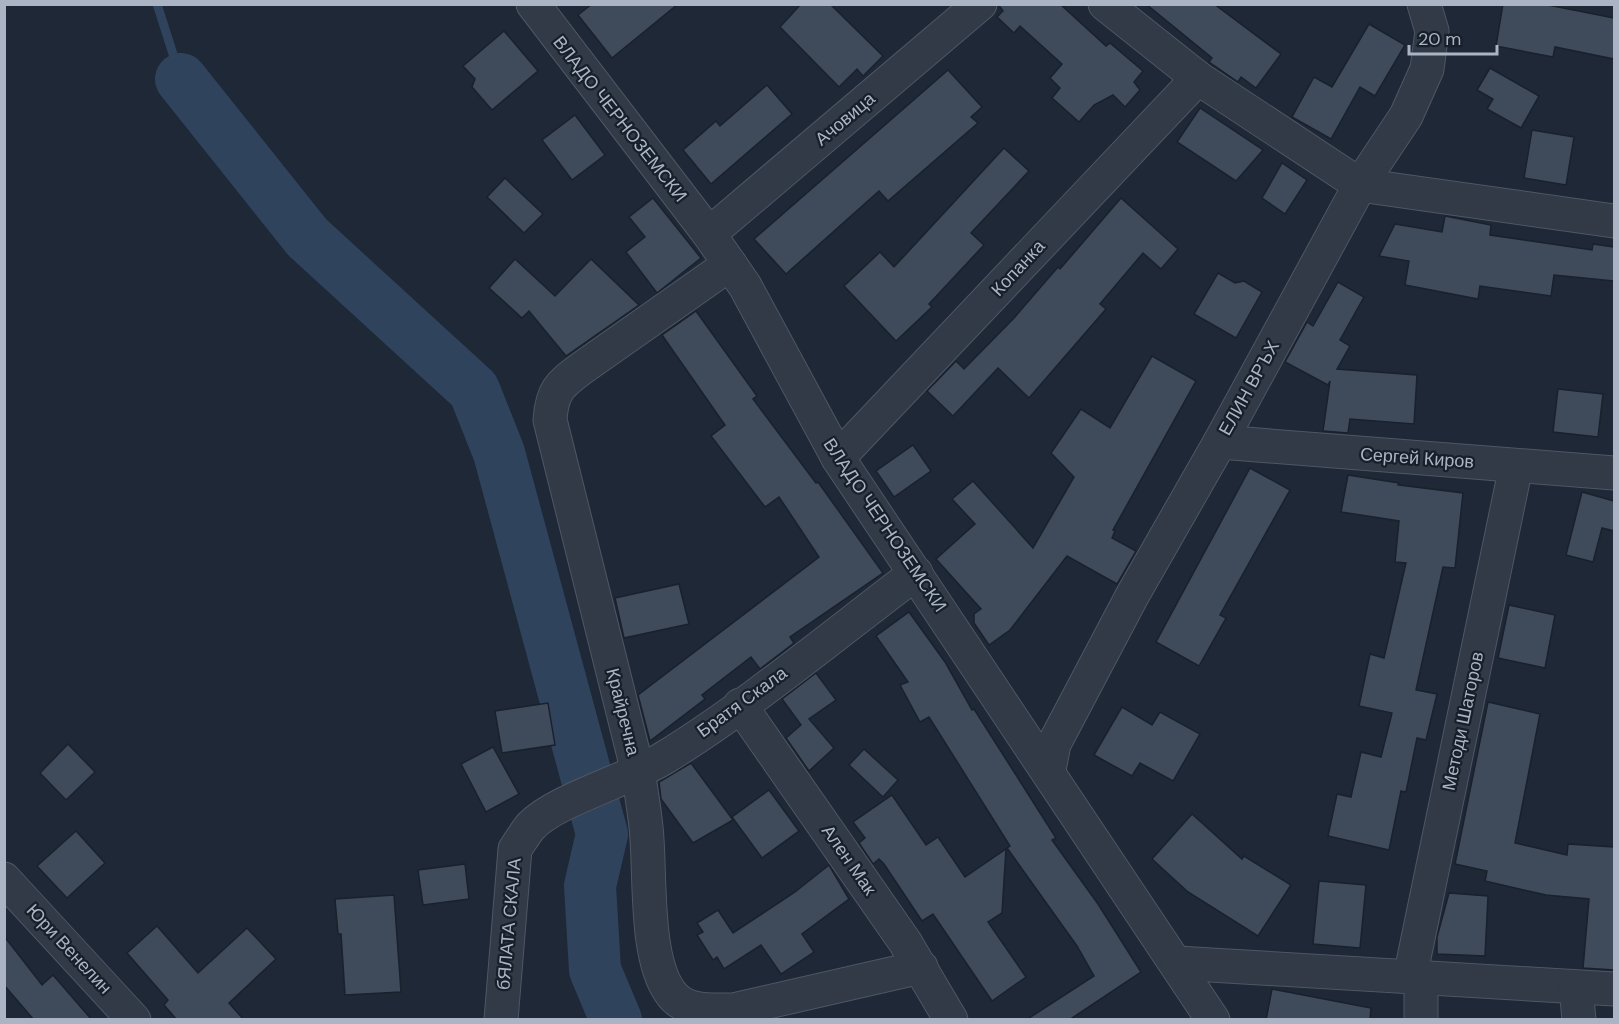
<svg xmlns="http://www.w3.org/2000/svg" width="1619" height="1024" viewBox="0 0 1619 1024" font-family="'DM Sans',sans-serif">
<style>
.lines{fill:none;stroke-linecap:round;stroke-linejoin:round}
.stream{stroke:#30435d;stroke-width:9}
.river{stroke:#30435d;stroke-width:52}
.building{fill:#3f4a5b;stroke:#19212c;stroke-width:1.5}
.minor-casing{stroke:#4f5765;stroke-width:35}
.minor{stroke:#313a46;stroke-width:33}
.labels{text-anchor:middle;stroke-width:4.5;stroke-linejoin:round;paint-order:stroke}
.street-label{font-size:18px;fill:#abb4c4;stroke:#171f2a}
</style>
<rect width="100%" height="100%" fill="#1e2836"/>
<g class="lines">
<path class="stream" d="M 157,4 L 181,79"/>
<path class="river" d="M 181,79 L 307,237 L 474,390 L 499,453 L 602,834 L 590,886 L 595,970 L 616,1020"/>
</g>
<g class="building">
<path d="M 592,4 L 678,4 L 612,58 L 578,15 Z"/>
<path d="M 801,4 L 830,4 L 883,56 L 863,76 L 857,69 L 839,87 L 780,27 Z"/>
<path d="M 998,4 L 1060,4 L 1106,46 L 1110,43 L 1143,71 L 1134,82 L 1140,90 L 1125,107 L 1113,95 L 1094,105 L 1079,122 L 1052,98 L 1060,88 L 1050,78 L 1062,64 L 1020,26 L 1014,33 L 997,17 L 1003,11 Z"/>
<path d="M 1146,4 L 1214,4 L 1281,54 L 1256,88 L 1241,77 L 1238,82 L 1209,62 L 1212,58 Z"/>
<path d="M 1503,4 L 1543,4 L 1614,18 L 1614,59 L 1555,47 L 1553,57 L 1496,46 Z"/>
<path d="M 1369,24 L 1405,45 L 1375,96 L 1360,87 L 1331,139 L 1292,117 L 1314,77 L 1332,87 Z"/>
<path d="M 504,31 L 538,71 L 492,110 L 472,87 L 475,79 L 463,66 Z"/>
<path d="M 1490,68 L 1539,96 L 1521,128 L 1487,109 L 1493,99 L 1477,90 Z"/>
<path d="M 948,70 L 982,107 L 971,117 L 978,123 L 888,201 L 879,191 L 786,274 L 754,239 Z"/>
<path d="M 767,85 L 792,114 L 711,184 L 683,150 L 716,121 L 720,126 Z"/>
<path d="M 1200,108 L 1263,150 L 1236,181 L 1177,142 Z"/>
<path d="M 575,115 L 605,155 L 572,180 L 542,140 Z"/>
<path d="M 1532,130 L 1574,137 L 1566,185 L 1524,178 Z"/>
<path d="M 1004,148 L 1029,171 L 971,233 L 984,245 L 929,304 L 932,307 L 896,341 L 844,286 L 880,252 L 894,267 Z"/>
<path d="M 1282,163 L 1307,180 L 1285,214 L 1262,198 Z"/>
<path d="M 505,178 L 543,214 L 524,233 L 487,197 Z"/>
<path d="M 653,198 L 701,258 L 657,293 L 626,252 L 645,237 L 629,217 Z"/>
<path d="M 1121,198 L 1178,249 L 1161,269 L 1143,253 L 1100,304 L 1106,309 L 1029,398 L 998,368 L 953,416 L 927,391 L 956,361 L 964,369 L 1014,318 L 1058,267 L 1060,269 Z"/>
<path d="M 1445,216 L 1491,225 L 1490,235 L 1592,250 L 1593,244 L 1614,247 L 1614,281 L 1554,275 L 1551,296 L 1480,286 L 1478,299 L 1405,285 L 1409,261 L 1379,256 L 1395,224 L 1442,232 Z"/>
<path d="M 515,259 L 555,296 L 591,259 L 639,305 L 566,356 L 529,311 L 522,318 L 489,288 Z"/>
<path d="M 1218,273 L 1235,283 L 1244,281 L 1262,292 L 1236,338 L 1194,314 Z"/>
<path d="M 1338,282 L 1364,297 L 1340,340 L 1350,346 L 1337,369 L 1417,375 L 1414,424 L 1350,419 L 1348,433 L 1323,431 L 1330,381 L 1328,385 L 1285,362 L 1307,322 L 1313,326 Z"/>
<path d="M 696,311 L 757,396 L 753,399 L 816,483 L 818,482 L 883,573 L 790,637 L 794,643 L 760,669 L 751,657 L 702,695 L 705,699 L 650,741 L 638,695 L 819,557 L 779,497 L 765,507 L 711,436 L 725,425 L 662,335 Z"/>
<path d="M 1152,356 L 1196,381 L 1113,530 L 1115,531 L 1112,538 L 1136,551 L 1117,584 L 1067,556 L 1010,630 L 989,645 L 974,623 L 974,614 L 981,609 L 936,559 L 975,524 L 952,499 L 973,481 L 1033,548 L 1074,477 L 1051,453 L 1081,409 L 1110,428 Z"/>
<path d="M 1558,389 L 1603,394 L 1598,437 L 1553,432 Z"/>
<path d="M 913,445 L 931,471 L 894,497 L 876,471 Z"/>
<path d="M 1250,468 L 1290,490 L 1220,615 L 1226,618 L 1199,666 L 1156,642 Z"/>
<path d="M 1348,475 L 1399,483 L 1398,485 L 1463,493 L 1455,568 L 1443,567 L 1416,690 L 1437,694 L 1426,740 L 1417,738 L 1406,792 L 1401,791 L 1389,850 L 1328,836 L 1337,794 L 1351,797 L 1361,752 L 1381,757 L 1392,713 L 1359,706 L 1370,654 L 1384,658 L 1406,563 L 1395,562 L 1399,521 L 1341,512 Z"/>
<path d="M 1582,492 L 1614,501 L 1614,531 L 1602,528 L 1593,562 L 1566,555 Z"/>
<path d="M 679,584 L 689,624 L 624,638 L 615,598 Z"/>
<path d="M 1509,605 L 1555,615 L 1545,668 L 1498,658 Z"/>
<path d="M 909,612 L 945,662 L 972,710 L 974,709 L 1056,838 L 1052,840 L 1098,904 L 1141,972 L 1069,1020 L 1026,1020 L 1094,976 L 1077,946 L 1007,848 L 1010,846 L 929,717 L 920,722 L 900,685 L 908,682 L 876,636 Z"/>
<path d="M 816,673 L 836,700 L 809,719 L 834,748 L 809,771 L 786,738 L 801,725 L 782,699 Z"/>
<path d="M 1488,702 L 1540,714 L 1515,843 L 1567,855 L 1568,844 L 1614,847 L 1614,970 L 1583,968 L 1589,899 L 1546,895 L 1485,881 L 1487,871 L 1455,864 Z"/>
<path d="M 548,703 L 555,745 L 502,753 L 495,711 Z"/>
<path d="M 1122,707 L 1152,725 L 1160,712 L 1200,734 L 1173,781 L 1140,763 L 1132,776 L 1094,755 Z"/>
<path d="M 68,744 L 95,772 L 66,800 L 40,773 Z"/>
<path d="M 493,747 L 519,794 L 486,812 L 461,764 Z"/>
<path d="M 864,749 L 898,780 L 883,797 L 849,765 Z"/>
<path d="M 691,763 L 733,820 L 693,843 L 661,799 L 659,782 Z"/>
<path d="M 769,790 L 799,831 L 762,858 L 732,817 Z"/>
<path d="M 892,795 L 926,845 L 938,837 L 965,877 L 1006,849 L 1002,913 L 988,922 L 1026,977 L 992,1001 L 933,914 L 922,921 L 884,864 L 879,859 L 873,864 L 859,843 L 865,838 L 853,822 Z"/>
<path d="M 1192,814 L 1242,859 L 1244,856 L 1291,885 L 1258,936 L 1188,892 L 1152,859 Z"/>
<path d="M 76,831 L 105,863 L 67,898 L 37,866 Z"/>
<path d="M 465,864 L 469,899 L 423,905 L 418,870 Z"/>
<path d="M 829,865 L 849,899 L 802,934 L 814,952 L 781,974 L 761,945 L 724,969 L 717,957 L 713,960 L 697,935 L 703,932 L 697,923 L 718,910 L 733,933 L 795,892 Z"/>
<path d="M 1319,881 L 1366,885 L 1360,948 L 1313,944 Z"/>
<path d="M 1449,893 L 1488,896 L 1485,956 L 1437,954 L 1437,937 Z"/>
<path d="M 394,895 L 401,992 L 345,995 L 341,934 L 338,934 L 335,899 Z"/>
<path d="M 157,926 L 198,973 L 247,928 L 276,959 L 229,1003 L 244,1020 L 177,1020 L 164,1005 L 168,1000 L 127,953 Z"/>
<path d="M 4,936 L 42,985 L 53,975 L 92,1020 L 34,1020 L 4,985 Z"/>
<path d="M 1272,989 L 1371,1008 L 1370,1020 L 1266,1020 Z"/>
</g>
<g class="lines">
<g class="minor-casing">
<g id="minor">
<path d="M 533,4 L 709,234 L 745,286 L 838,458 L 1213,1020"/>
<path d="M 1105,4 L 1198,78 L 1360,185 L 1614,221"/>
<path d="M 709,234 L 980,4"/>
<path d="M 730,264 L 582,368 C 559,385 552,391 550,420 L 638,772 C 641,790 644,808 646,827 C 651,871 644,956 670,992 C 684,1013 711,1010 733,1010 L 921,967"/>
<path d="M 1220,442 L 1614,473"/>
<path d="M 838,458 L 1198,78"/>
<path d="M 740,705 L 905,942 L 951,1020"/>
<path d="M 1049,770 L 1054,744 L 1132,596 L 1220,442 L 1360,185 L 1406,116 L 1427,69 L 1432,31 L 1424,4"/>
<path d="M 4,879 L 134,1020"/>
<path d="M 1177,963 L 1614,989"/>
<path d="M 1410,977 L 1516,466"/>
<path d="M 1576,987 L 1579,1020"/>
<path d="M 501,1020 L 515,849 C 520,842 525,833 531,826 C 556,800 628,780 664,758 C 750,705 835,634 916,573"/>
<path d="M 1421,1020 L 1421,977"/>
</g>
</g>
<use href="#minor" class="minor"/>
</g>
<g class="labels">
<g class="street-label">
<text transform="translate(620 119) rotate(52)" y="6">ВЛАДО ЧЕРНОЗЕМСКИ</text>
<text transform="translate(845 119) rotate(-40)" y="6">Ачовица</text>
<text transform="translate(1018 268) rotate(-47)" y="6">Копанка</text>
<text transform="translate(1249 388) rotate(-61)" y="6">ЕЛИН ВРЪХ</text>
<text transform="translate(1417 458) rotate(4)" y="6">Сергей Киров</text>
<text transform="translate(885 525) rotate(56)" y="6">ВЛАДО ЧЕРНОЗЕМСКИ</text>
<text transform="translate(742 702) rotate(-36)" y="6">Братя Скала</text>
<text transform="translate(623 712) rotate(76)" y="6">Крайречна</text>
<text transform="translate(1463 721) rotate(-78)" y="6">Методи Шаторов</text>
<text transform="translate(849 860) rotate(55)" y="6">Ален Мак</text>
<text transform="translate(509 924) rotate(-85)" y="6">бЯЛАТА СКАЛА</text>
<text transform="translate(69 949) rotate(47)" y="6">Юри Венелин</text>
</g>
</g>
<rect width="1619" height="1024" fill="none" stroke="#abb4c4" stroke-width="12"/>
<path d="M1409 45v9h88v-9" fill="none" stroke="#abb4c4" stroke-width="3"/>
<text x="1418" y="45" font-size="18" fill="#abb4c4" stroke="#171f2a" stroke-width="4.5" paint-order="stroke">20 m</text>
</svg>
